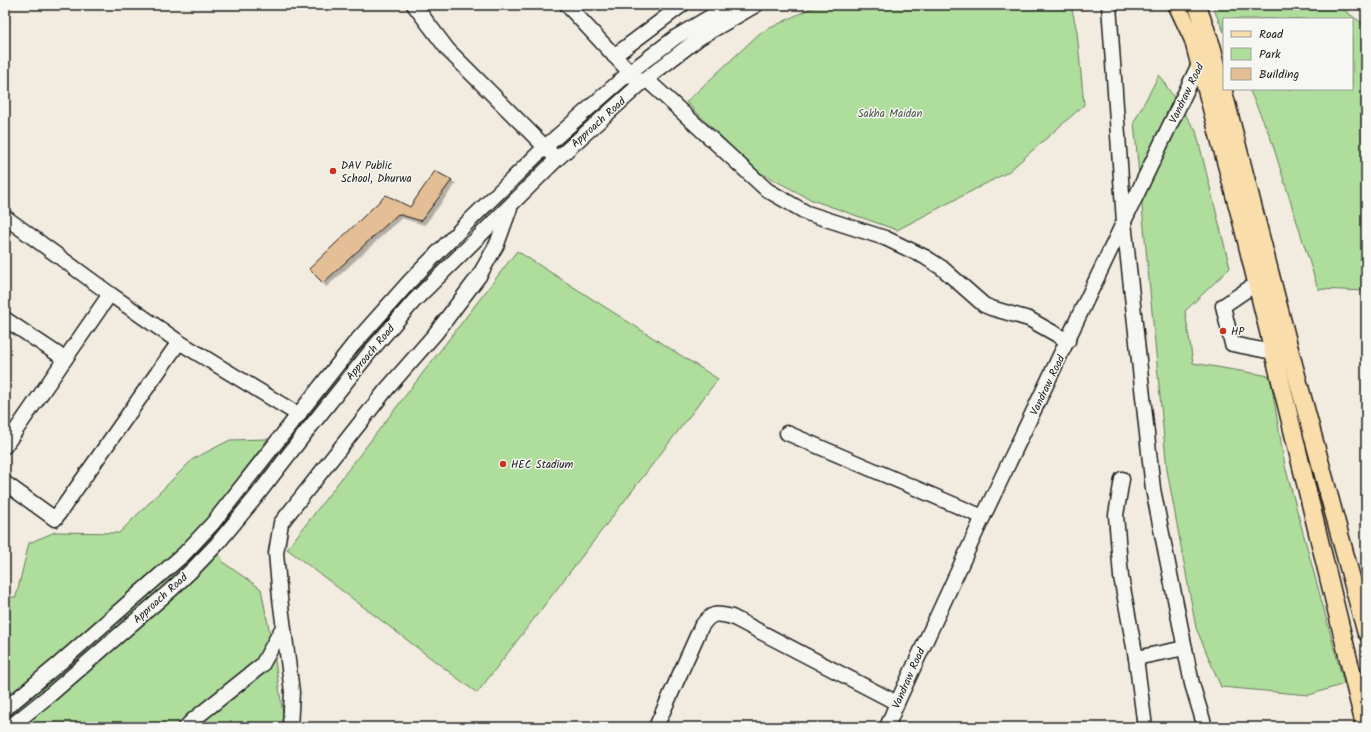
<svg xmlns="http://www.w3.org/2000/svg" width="1371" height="732" viewBox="0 0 1371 732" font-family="Kalam,sans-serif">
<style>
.green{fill:#aedd9c;stroke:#657c5c}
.building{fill:#e4bf95;stroke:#1c1c1c;filter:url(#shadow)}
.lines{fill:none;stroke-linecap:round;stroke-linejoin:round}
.minor-casing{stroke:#1c1c1c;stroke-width:17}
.major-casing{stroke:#1c1c1c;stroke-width:20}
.minor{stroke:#f6f6f2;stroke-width:14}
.major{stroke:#f9ddab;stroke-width:17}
.poi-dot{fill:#c8321e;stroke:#f6f6f2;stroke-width:1.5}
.labels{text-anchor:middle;stroke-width:3;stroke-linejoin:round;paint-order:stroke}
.street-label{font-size:11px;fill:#1c1c1c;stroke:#f6f6f2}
.park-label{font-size:11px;fill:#485642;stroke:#f6f6f2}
.poi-label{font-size:11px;fill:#1c1c1c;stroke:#f6f6f2;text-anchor:start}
</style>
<defs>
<filter id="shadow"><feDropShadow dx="3.5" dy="3.5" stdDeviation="0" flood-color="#0004"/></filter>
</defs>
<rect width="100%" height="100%" fill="#f2ebdf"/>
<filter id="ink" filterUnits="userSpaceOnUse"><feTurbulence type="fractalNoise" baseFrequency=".025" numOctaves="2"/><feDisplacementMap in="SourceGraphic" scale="8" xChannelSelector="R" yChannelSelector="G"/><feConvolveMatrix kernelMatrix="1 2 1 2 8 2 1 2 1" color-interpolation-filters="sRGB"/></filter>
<g filter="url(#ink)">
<g class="green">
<path d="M 817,5 L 1071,5 L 1077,32 L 1084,105 L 1008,172 L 897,230 L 812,200 L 755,170 L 686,102 L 760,33 Z"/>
<path d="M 1212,5 L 1337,5 L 1366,26 L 1366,291 L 1318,289 L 1270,136 L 1249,89 L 1352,89 L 1352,19 L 1224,19 L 1224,32 Z"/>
<path d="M 1159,75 L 1196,131 L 1230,268 L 1185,311 L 1193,363 L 1270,376 L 1285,466 L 1344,684 L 1309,695 L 1221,687 L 1196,628 L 1167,470 L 1134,122 Z"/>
<path d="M 517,251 L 718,379 L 477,693 L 287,549 Z"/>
<path d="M 268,439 L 203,525 L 224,563 L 261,589 L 274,654 L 285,727 L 5,727 L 5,597 L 16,597 L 29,543 L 55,532 L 119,533 L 193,459 L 230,440 Z"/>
</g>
<path class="building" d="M 435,171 L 452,180 L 421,221 L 398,214 L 323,283 L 309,269 L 386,195 L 410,207 Z"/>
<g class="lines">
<g class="minor-casing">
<g id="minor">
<path d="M 414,5 L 448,50 L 551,153"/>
<path d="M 567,5 L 636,79"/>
<path d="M 1109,5 L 1124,222 L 1153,489 L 1192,684 L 1205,727"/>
<path d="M 614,56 L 682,5"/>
<path d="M 646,79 L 767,190 L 807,213 L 885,238 L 925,257 L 942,268 L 984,305 L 991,308 L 1029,319 L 1068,341"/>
<path d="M 5,217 L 110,294 L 179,342 L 299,415"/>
<path d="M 1257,283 L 1223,306 L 1232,344 L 1283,354"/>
<path d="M 5,319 L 65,359"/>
<path d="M 787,433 L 983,517"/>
<path d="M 5,446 L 110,294"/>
<path d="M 1122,479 L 1116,515 L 1121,577 L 1136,658 L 1145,727"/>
<path d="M 5,483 L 55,519 L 179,342"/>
<path d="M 1136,658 L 1185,648"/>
<path d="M 5,709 L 61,662 L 184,554 L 213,523 L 353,345 L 410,281 L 464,226 L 545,147 L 630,72 L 676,37 L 730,5"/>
<path d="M 10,727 L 51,694 L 172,589 L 194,568 L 217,544 L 255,498 L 307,431 L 369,353 L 414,301 L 557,159 L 646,79 L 699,38 L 756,5"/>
<path d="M 186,727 L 193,720 L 262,665 L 283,627"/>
<path d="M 290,727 L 292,692 L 280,598 L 276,553 L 281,523 L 386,390 L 435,334 L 479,276 L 497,244 L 510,208"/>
<path d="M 656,727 L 701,627 C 711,612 716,613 732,617 L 897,703"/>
<path d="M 887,727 L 897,703 L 983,517 L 1200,62 L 1203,58"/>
</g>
</g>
<g class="major-casing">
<g id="major">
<path d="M 1177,5 L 1193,39 L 1242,223 L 1365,727"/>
<path d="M 1197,5 L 1212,47 L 1291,355 L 1366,632"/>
</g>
</g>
<use href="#minor" class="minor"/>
<use href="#major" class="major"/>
</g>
</g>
<g class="poi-dot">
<circle cx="333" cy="171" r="4"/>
<circle cx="1223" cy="331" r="4"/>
<circle cx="503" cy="464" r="4"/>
</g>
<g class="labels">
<g class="street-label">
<text transform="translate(1186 93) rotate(-64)" y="4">Vandraw Road</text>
<text transform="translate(598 122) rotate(-42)" y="4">Approach Road</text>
<text transform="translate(370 352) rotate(-50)" y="4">Approach Road</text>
<text transform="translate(1047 385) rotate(-64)" y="4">Vandraw Road</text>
<text transform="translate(160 598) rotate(-42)" y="4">Approach Road</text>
<text transform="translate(908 678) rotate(-66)" y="4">Vandraw Road</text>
</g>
<g class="park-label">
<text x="890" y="117">Sakha Maidan</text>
</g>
<g class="poi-label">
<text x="341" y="169">DAV Public<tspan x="341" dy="13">School, Dhurwa</tspan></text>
<text x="1231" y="335">HP</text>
<text x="511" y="468">HEC Stadium</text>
</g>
</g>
<rect width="1371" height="732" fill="none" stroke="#f6f6f2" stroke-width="20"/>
<rect x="10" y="10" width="1351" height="712" fill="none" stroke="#1c1c1c" stroke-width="1.5" filter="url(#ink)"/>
<rect x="1223" y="18" width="130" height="72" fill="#f6f6f2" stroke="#9f9f9c"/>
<rect x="1231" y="31" width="20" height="6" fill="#f9ddab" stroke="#9f9f9c"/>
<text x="1259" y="38" font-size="12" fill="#1c1c1c">Road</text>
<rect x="1231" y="48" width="20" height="12" fill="#aedd9c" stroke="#9f9f9c"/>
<text x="1259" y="58" font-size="12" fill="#1c1c1c">Park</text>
<rect x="1231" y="68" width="20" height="12" fill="#e4bf95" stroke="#9f9f9c"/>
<text x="1259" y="78" font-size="12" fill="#1c1c1c">Building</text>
</svg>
